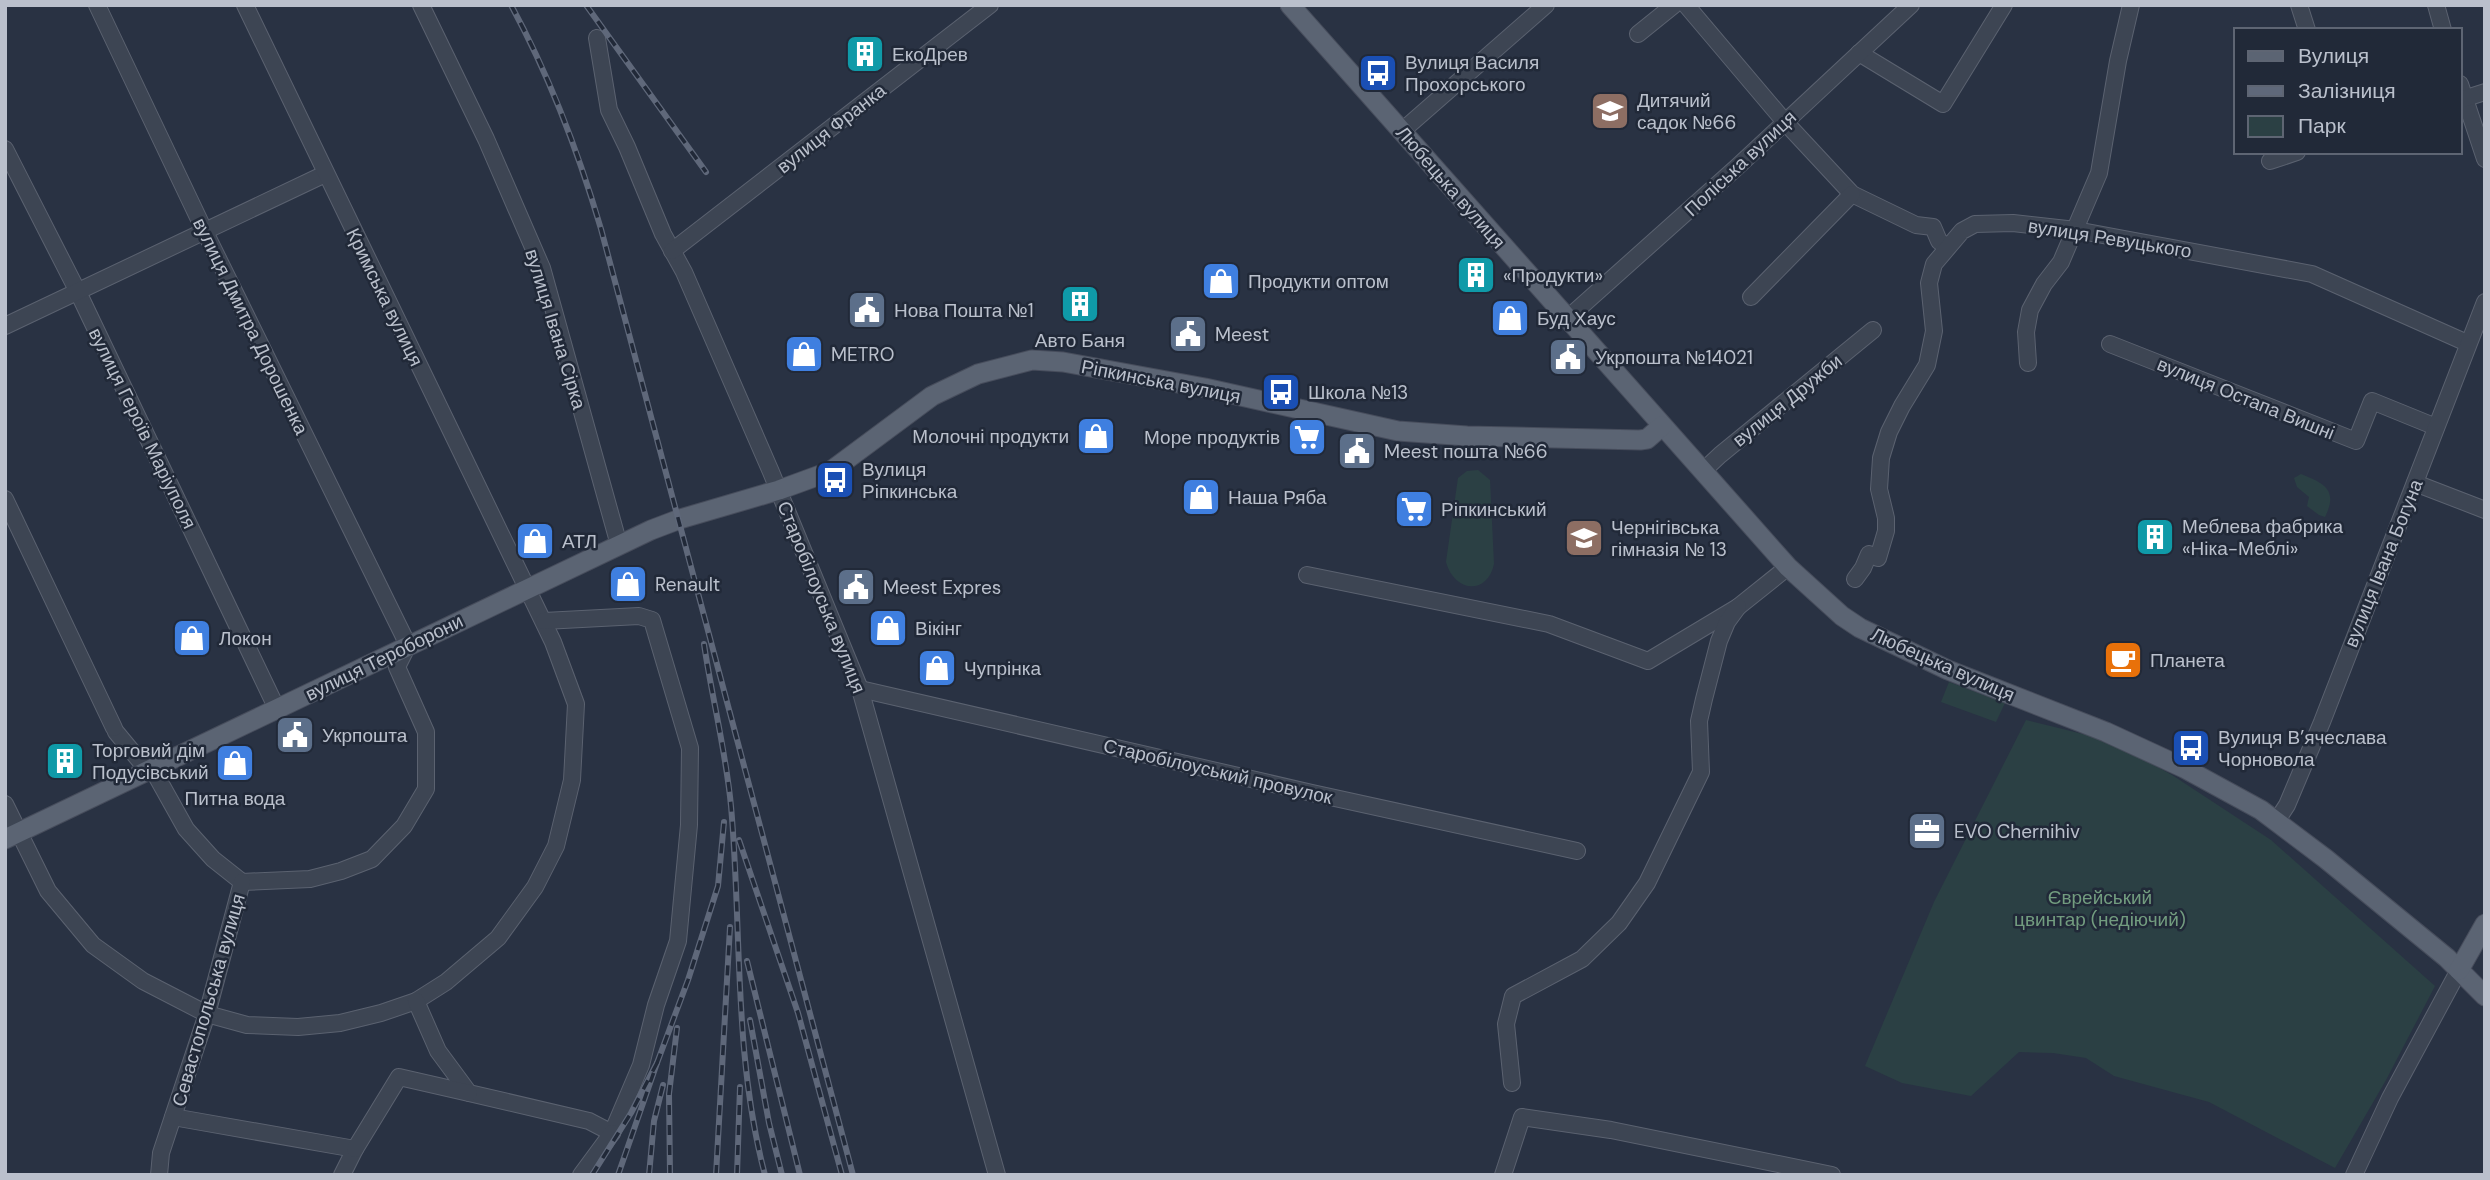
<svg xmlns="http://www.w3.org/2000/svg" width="2490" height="1180" viewBox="0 0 2490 1180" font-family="'DM Sans',sans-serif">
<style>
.green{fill:#2b4044}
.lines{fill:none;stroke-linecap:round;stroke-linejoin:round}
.minor-casing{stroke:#5b6270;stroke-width:18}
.major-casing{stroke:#474d5c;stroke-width:21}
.minor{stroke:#3d4553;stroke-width:16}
.major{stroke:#5b6473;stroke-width:19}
.rail-casing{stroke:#5f687a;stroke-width:6}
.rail{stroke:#212938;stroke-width:3.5;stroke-dasharray:10;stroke-linecap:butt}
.labels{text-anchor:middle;stroke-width:5;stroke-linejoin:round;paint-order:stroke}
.poi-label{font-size:19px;fill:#bac0cc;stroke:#212938;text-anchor:start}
.street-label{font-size:19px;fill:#bac0cc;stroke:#212938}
.park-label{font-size:19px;fill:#729c7f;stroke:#212938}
</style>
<rect width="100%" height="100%" fill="#293243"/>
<g class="green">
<path d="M 1478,470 L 1490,480 L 1494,564 C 1487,596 1454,592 1446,562 L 1458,478 L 1467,471 Z"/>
<path d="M 2301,474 C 2323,483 2339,489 2325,517 L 2319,515 L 2307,506 L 2309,497 L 2297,487 L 2294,478 Z"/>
<path d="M 1949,682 L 2005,703 L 1996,722 L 1941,702 Z"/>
<path d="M 2026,720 L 2095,737 L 2132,753 L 2172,775 L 2271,840 L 2435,986 L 2386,1080 L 2335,1168 L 2209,1102 L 2114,1076 L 2086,1058 L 2053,1053 L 2019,1052 L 1971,1096 L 1902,1083 L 1865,1066 L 1934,902 Z"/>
</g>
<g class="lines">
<g class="minor-casing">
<g id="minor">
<path d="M 97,5 L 205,232 L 408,645 L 397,667 L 426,732 L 426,789 L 404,826 L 372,859 L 341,871 L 310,879 L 242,882 L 213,859 L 186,829 L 153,770 L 140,761 L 116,732"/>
<path d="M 421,5 L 486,139 L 542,268 L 619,545"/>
<path d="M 1686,5 L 1785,122 L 1852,194 L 1916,225 L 1933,227 L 1939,241 L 1947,247"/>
<path d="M 2299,5 L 2307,30"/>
<path d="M 2436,5 L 2443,30"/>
<path d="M 1638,34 L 1674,5"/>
<path d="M 597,38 L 609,110 L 627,147 L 663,234 L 684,272 L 771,472 L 860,689 L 997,1175"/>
<path d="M 1859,53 L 1943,104 L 2004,5"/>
<path d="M 2460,84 L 2485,159"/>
<path d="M 2460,100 L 2485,92"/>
<path d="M 1402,131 L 1546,5"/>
<path d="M 5,149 L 78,292 L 277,709"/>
<path d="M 2270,161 L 2297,152"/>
<path d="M 672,251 L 990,5"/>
<path d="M 1751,297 L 1852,194"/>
<path d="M 1568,318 L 1737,167 L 1911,5"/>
<path d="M 5,326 L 325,174"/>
<path d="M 2110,344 L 2356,441 L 2372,401 L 2436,427"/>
<path d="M 2028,363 L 2026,332 L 2030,310 L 2044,284 L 2061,262 L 2099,173 L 2118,61 L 2131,5"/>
<path d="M 1703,471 L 1720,455 L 1873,330"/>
<path d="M 2415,483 L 2485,510"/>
<path d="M 5,499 L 114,728"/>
<path d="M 1307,575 L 1549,624 L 1648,661 L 1738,607 L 1788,567"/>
<path d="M 1855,579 L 1863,568 L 1869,554 L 1878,558 L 1886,531 L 1886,518 L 1879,489 L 1881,458 L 1889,432 L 1902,406 L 1927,365 L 1934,331 L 1929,283 L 1934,264 L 1962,231 L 1975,224 L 2013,223 L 2076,230 L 2312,274 L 2467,343"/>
<path d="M 860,689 L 1312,793 L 1577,851"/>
<path d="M 5,804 L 48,891 L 93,945 L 143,981 L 207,1014 L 247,1025 L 298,1027 L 340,1023 L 381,1013 L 416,1001 L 446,982 L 498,938 L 535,887 L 556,846 L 572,780 L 576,704 L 553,642 L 245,5"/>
<path d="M 2276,822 L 2287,805 L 2322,722 L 2485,302"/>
<path d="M 416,1001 L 438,1051 L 469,1093 L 589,1121 L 612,1133 L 641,1065 L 656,1005 L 678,941 L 689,825 L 690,748 L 652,620 L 639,616 L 544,621"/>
<path d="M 1512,1083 L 1506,1024 L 1513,996 L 1582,959 L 1619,923 L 1647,883 L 1701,772 L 1699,721 L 1704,699 L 1719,641 L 1727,622 L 1738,607"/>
<path d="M 173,1117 L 355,1149 L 342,1175"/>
<path d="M 355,1149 L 399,1077 L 469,1093"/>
<path d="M 159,1175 L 161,1153 L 207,1014 L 242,882"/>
<path d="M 581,1175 L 612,1133"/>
<path d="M 1503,1175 L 1522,1117 L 1611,1130 L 1832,1175"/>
<path d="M 2354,1175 L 2390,1098 L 2459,970"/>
</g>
</g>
<g class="major-casing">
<g id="major">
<path d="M 1290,5 L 1788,567 L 1842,616 L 1860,628 L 1948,670 L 2106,732 L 2184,768 L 2261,810 L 2326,859 L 2447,958 L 2485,996"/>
<path d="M 5,839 L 651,530 L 680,519 L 779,490 L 831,471 L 932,396 L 978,374 L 1032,360 L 1063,362 L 1205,388 L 1398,431 L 1467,436 L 1640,440 L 1647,439 L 1662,426"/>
<path d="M 2459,970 L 2485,924"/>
</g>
</g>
<use href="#minor" class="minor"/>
<use href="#major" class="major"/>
<g class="rail-casing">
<g id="rail">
<path d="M 511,5 C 550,77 578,151 601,229 L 853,1175"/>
<path d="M 586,5 L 706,172"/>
<path d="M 704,644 C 712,698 726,752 731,806 C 742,929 733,1055 765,1175"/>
<path d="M 739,840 L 798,1013 L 842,1175"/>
<path d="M 747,961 L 800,1175"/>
<path d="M 750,1020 L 769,1123 L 782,1175"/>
<path d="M 657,1063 L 688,980 L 718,886 L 724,822"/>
<path d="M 592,1175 L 631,1113 L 657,1063 L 618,1175"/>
<path d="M 649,1175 L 654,1121 L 663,1085"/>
<path d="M 670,1175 L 669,1094 L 677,1028"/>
<path d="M 716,1175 L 730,927"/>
<path d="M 737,1175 L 740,1087"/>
</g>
</g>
<use href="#rail" class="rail"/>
</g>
<defs>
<g id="building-square" transform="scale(2.0125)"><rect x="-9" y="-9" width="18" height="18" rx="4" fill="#0f9aa8" stroke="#212938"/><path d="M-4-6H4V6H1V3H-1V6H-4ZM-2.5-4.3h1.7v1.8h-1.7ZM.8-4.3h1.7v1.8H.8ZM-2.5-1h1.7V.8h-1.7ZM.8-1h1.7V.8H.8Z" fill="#fff"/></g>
<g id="bus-square" transform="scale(2.0125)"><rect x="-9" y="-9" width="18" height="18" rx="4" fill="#1a4fb4" stroke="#212938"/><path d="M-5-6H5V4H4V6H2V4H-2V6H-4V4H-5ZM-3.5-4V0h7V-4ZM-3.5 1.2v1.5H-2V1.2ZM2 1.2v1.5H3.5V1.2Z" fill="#fff"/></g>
<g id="school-square" transform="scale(2.0125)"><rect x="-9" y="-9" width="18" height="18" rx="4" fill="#8d6e63" stroke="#212938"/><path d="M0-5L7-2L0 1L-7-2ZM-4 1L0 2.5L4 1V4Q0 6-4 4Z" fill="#fff"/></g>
<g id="shop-square" transform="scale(2.0125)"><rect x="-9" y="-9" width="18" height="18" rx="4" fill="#3f7fe0" stroke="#212938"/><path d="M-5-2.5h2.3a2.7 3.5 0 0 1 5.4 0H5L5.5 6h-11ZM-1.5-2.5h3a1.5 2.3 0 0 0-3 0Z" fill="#fff"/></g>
<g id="civic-square" transform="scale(2.0125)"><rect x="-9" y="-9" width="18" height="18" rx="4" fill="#5c6f8a" stroke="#212938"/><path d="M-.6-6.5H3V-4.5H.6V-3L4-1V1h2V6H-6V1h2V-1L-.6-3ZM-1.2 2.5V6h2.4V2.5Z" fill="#fff"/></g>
<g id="supermarket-square" transform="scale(2.0125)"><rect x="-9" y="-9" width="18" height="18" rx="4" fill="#3f7fe0" stroke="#212938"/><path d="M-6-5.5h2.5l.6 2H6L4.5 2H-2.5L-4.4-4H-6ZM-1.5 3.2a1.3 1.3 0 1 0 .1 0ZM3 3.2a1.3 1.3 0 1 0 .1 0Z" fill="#fff"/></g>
<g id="cafe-square" transform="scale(2.0125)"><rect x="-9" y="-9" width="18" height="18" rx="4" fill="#e8710a" stroke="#212938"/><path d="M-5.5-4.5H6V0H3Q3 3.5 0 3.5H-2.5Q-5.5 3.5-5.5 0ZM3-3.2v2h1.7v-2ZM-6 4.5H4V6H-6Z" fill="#fff"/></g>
<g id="office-square" transform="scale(2.0125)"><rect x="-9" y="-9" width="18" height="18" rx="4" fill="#5c6f8a" stroke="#212938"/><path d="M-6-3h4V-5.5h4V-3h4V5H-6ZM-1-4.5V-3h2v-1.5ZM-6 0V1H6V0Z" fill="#fff"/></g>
</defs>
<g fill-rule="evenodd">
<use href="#building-square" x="865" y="54"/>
<use href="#bus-square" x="1378" y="73"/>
<use href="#school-square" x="1610" y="111"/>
<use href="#building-square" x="1476" y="275"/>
<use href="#shop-square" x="1221" y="281"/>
<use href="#building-square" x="1080" y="304"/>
<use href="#civic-square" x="867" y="310"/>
<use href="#shop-square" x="1510" y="318"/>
<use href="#civic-square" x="1188" y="334"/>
<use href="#shop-square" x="804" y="354"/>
<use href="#civic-square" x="1568" y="357"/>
<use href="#bus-square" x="1281" y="392"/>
<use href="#shop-square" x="1096" y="436"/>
<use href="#supermarket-square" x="1307" y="437"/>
<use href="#civic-square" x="1357" y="451"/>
<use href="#bus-square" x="835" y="480"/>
<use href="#shop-square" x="1201" y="497"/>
<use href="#supermarket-square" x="1414" y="509"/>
<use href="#building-square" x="2155" y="537"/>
<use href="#school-square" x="1584" y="538"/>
<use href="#shop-square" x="535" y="541"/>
<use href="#shop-square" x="628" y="584"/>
<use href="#civic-square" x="856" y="587"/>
<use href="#shop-square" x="888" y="628"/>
<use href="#shop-square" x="192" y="638"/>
<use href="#cafe-square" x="2123" y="660"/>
<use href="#shop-square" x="937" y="668"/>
<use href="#civic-square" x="295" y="735"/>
<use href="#bus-square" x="2191" y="748"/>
<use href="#building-square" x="65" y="761"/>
<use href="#shop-square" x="235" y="763"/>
<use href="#office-square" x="1927" y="831"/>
</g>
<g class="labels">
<g class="poi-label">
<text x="892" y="61">ЕкоДрев</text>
<text x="1405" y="69">Вулиця Василя<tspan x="1405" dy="22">Прохорського</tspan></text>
<text x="1637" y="107">Дитячий<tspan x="1637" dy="22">садок №66</tspan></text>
<text x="1503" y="282">«Продукти»</text>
<text x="1248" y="288">Продукти оптом</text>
<text x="894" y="317">Нова Пошта №1</text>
<text x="1537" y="325">Буд Хаус</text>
<text x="1215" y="341">Meest</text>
<text x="1080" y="347" text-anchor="middle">Авто Баня</text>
<text x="831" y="361">METRO</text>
<text x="1595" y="364">Укрпошта №14021</text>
<text x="1308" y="399">Школа №13</text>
<text x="1069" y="443" text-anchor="end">Молочні продукти</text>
<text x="1280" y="444" text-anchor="end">Море продуктів</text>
<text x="1384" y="458">Meest пошта №66</text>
<text x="862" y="476">Вулиця<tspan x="862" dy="22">Ріпкинська</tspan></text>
<text x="1228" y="504">Наша Ряба</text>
<text x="1441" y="516">Ріпкинський</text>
<text x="2182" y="533">Меблева фабрика<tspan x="2182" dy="22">«Ніка-Меблі»</tspan></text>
<text x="1611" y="534">Чернігівська<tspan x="1611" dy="22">гімназія № 13</tspan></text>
<text x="562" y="548">АТЛ</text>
<text x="655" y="591">Renault</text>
<text x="883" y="594">Meest Expres</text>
<text x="915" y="635">Вікінг</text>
<text x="219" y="645">Локон</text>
<text x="2150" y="667">Планета</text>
<text x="964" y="675">Чупрінка</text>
<text x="322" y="742">Укрпошта</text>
<text x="2218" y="744">Вулиця В’ячеслава<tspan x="2218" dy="22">Чорновола</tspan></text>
<text x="92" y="757">Торговий дім<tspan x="92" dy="22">Подусівський</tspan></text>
<text x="235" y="805" text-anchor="middle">Питна вода</text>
<text x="1954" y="838">EVO Chernihiv</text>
</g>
<g class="street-label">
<text transform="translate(831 128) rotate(-38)" y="7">вулиця Франка</text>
<text transform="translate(1740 163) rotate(-43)" y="7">Поліська вулиця</text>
<text transform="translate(1451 187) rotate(49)" y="7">Любецька вулиця</text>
<text transform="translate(2110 238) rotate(9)" y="7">вулиця Ревуцького</text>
<text transform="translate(385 297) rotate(64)" y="7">Кримська вулиця</text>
<text transform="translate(251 326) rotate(64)" y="7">вулиця Дмитра Дорошенка</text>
<text transform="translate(556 329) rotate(73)" y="7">вулиця Івана Сірка</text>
<text transform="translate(1161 381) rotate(11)" y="7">Ріпкинська вулиця</text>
<text transform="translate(2246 398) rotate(22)" y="7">вулиця Остапа Вишні</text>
<text transform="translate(1787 400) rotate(-39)" y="7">вулиця Дружби</text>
<text transform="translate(143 428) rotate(64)" y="7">вулиця Героїв Маріуполя</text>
<text transform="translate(2383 563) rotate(-68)" y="7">вулиця Івана Богуна</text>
<text transform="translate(822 597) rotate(68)" y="7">Старобілоуська вулиця</text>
<text transform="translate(384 657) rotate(-26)" y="7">вулиця Тероборони</text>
<text transform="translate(1943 664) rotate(24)" y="7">Любецька вулиця</text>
<text transform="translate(1218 771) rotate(13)" y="7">Старобілоуський провулок</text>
<text transform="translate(208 1000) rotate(-74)" y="7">Севастопольська вулиця</text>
</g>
<g class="park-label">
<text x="2100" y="904">Єврейський<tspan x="2100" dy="22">цвинтар (недіючий)</tspan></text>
</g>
</g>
<rect width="2490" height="1180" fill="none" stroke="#bac0cc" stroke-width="14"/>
<rect x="2234" y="28" width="228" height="126" fill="#212938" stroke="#5e6573" stroke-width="2"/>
<rect x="2248" y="51" width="35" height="10" fill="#5b6473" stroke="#5e6573" stroke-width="2"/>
<text x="2298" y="63" font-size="21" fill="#bac0cc">Вулиця</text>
<rect x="2248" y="86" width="35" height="10" fill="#5f687a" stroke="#5e6573" stroke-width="2"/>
<text x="2298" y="98" font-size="21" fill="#bac0cc">Залізниця</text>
<rect x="2248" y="116" width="35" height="21" fill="#2b4044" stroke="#5e6573" stroke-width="2"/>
<text x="2298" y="133" font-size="21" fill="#bac0cc">Парк</text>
</svg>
